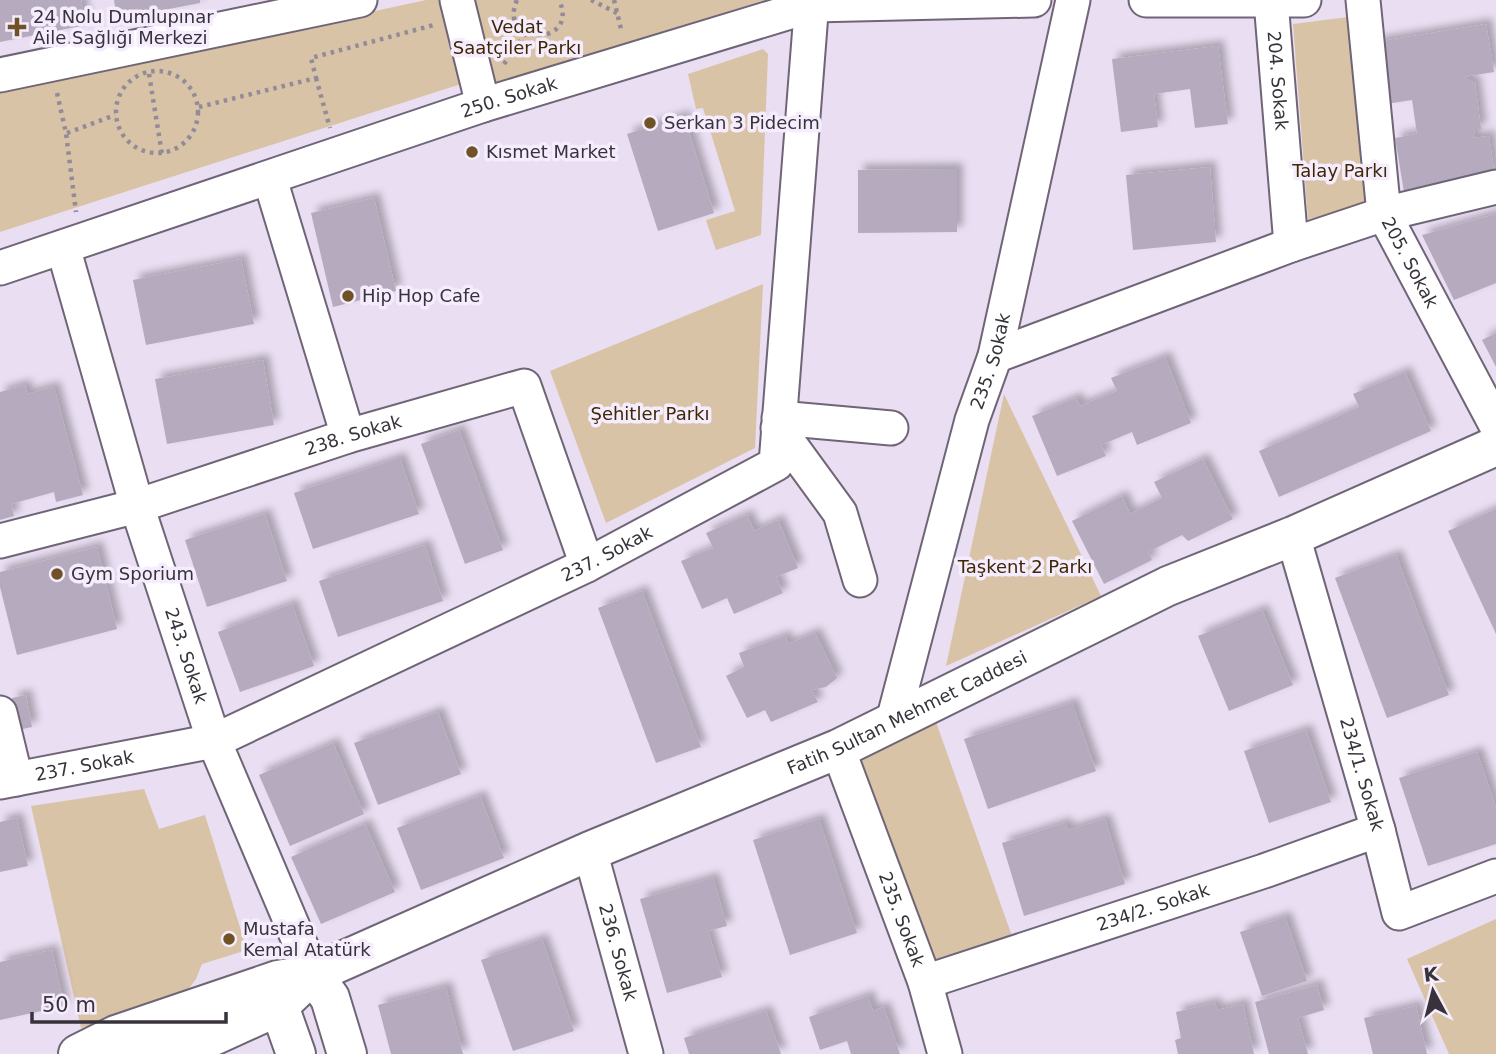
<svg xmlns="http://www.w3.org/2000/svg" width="1496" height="1054" viewBox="0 0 1496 1054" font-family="'DejaVu Sans',sans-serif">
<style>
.green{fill:#d9c3a6}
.building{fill:#b5aabe;filter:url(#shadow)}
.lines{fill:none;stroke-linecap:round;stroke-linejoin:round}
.minor-casing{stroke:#6f6576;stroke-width:37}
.major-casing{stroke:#6f6576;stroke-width:42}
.path{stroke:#938b99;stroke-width:4.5;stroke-dasharray:3.5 5;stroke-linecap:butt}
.minor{stroke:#fff;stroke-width:33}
.major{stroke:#fff;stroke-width:38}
.poi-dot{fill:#6f5226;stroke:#f5ecfd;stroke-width:2.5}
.labels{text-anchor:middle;stroke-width:7;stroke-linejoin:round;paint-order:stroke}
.poi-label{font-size:18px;fill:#38333b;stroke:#f5ecfd;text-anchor:start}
.park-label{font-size:18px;fill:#3e2804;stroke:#f5ecfd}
.street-label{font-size:18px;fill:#38333b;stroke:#f5ecfd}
</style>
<defs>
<filter id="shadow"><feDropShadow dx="6" dy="-6" stdDeviation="3.5" flood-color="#0004"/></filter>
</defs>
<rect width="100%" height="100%" fill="#e9def2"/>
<g class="green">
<path d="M 426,0 L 442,0 L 461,84 L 0,232 L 0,92 Z"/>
<path d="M 470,0 L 766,0 L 490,86 Z"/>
<path d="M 1356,16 L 1380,205 L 1308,219 L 1293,24 Z"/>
<path d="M 763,49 L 768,54 L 761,235 L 716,250 L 706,220 L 735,211 L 703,108 L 696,109 L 688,74 Z"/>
<path d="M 763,284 L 755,448 L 606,523 L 550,371 Z"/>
<path d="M 1004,394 L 1101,596 L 946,666 Z"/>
<path d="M 936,722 L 1013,939 L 928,969 L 851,752 Z"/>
<path d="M 144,789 L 159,829 L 205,815 L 247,950 L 202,964 L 196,979 L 181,999 L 81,1028 L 31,806 Z"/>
<path d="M 1496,919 L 1496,1054 L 1449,1054 L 1407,959 Z"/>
</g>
<g class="building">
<path d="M 0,0 L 81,0 L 86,25 L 0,42 Z"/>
<path d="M 114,0 L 200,0 L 200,3 L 117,19 Z"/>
<path d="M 1486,24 L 1494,72 L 1463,77 L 1475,83 L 1481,129 L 1475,129 L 1473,138 L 1489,136 L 1495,177 L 1404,192 L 1395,138 L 1417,134 L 1412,100 L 1386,104 L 1376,42 Z"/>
<path d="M 1218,46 L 1228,124 L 1195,128 L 1190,89 L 1154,94 L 1158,127 L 1121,132 L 1112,59 Z"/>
<path d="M 684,116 L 714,213 L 658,231 L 627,134 Z"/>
<path d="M 1210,167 L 1216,242 L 1133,250 L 1126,175 Z"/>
<path d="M 957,169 L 957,232 L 858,233 L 858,170 Z"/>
<path d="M 374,198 L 396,291 L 333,307 L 311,213 Z"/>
<path d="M 1496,214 L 1496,283 L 1454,300 L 1422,235 Z"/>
<path d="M 241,259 L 254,324 L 146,345 L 133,280 Z"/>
<path d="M 1496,333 L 1496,367 L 1482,340 Z"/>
<path d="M 1165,357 L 1191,423 L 1137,445 L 1132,432 L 1101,445 L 1106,456 L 1057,476 L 1032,416 L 1076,398 L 1080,406 L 1117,391 L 1111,378 Z"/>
<path d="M 263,360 L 274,425 L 167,444 L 155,379 Z"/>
<path d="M 1405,372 L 1431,431 L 1279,497 L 1259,451 L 1359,407 L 1353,394 Z"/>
<path d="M 25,385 L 27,394 L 54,387 L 83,495 L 56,502 L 54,492 L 11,504 L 14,516 L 0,520 L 0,392 Z"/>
<path d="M 459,430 L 503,550 L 465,564 L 421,444 Z"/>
<path d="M 400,458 L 419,514 L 313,549 L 294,493 Z"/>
<path d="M 1203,459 L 1233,519 L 1188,541 L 1182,535 L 1148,552 L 1152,560 L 1104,584 L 1072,521 L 1122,496 L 1130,514 L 1162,498 L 1154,482 Z"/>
<path d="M 1496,509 L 1496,634 L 1448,531 Z"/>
<path d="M 265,514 L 287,581 L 207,607 L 185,540 Z"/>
<path d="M 747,515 L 754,531 L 778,520 L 798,568 L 776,577 L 783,593 L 734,614 L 727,598 L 702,609 L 681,561 L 713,548 L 706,533 Z"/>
<path d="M 425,545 L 443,601 L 338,637 L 319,581 Z"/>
<path d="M 97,547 L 117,629 L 17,655 L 0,587 L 0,572 Z"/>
<path d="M 1396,555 L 1449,695 L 1387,718 L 1335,578 Z"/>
<path d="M 642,591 L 701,747 L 656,763 L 598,608 Z"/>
<path d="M 292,604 L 314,666 L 240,692 L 218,632 Z"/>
<path d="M 1262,610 L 1293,685 L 1229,711 L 1198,636 Z"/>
<path d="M 815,633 L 837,678 L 826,687 L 811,690 L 818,702 L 771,722 L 765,710 L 747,718 L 726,676 L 744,667 L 739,653 L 785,636 L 788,644 Z"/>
<path d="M 26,695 L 32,727 L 18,730 L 12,698 Z"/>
<path d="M 1072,703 L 1096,771 L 988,809 L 964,739 Z"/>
<path d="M 438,712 L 461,774 L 378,805 L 354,743 Z"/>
<path d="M 1306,730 L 1331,802 L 1269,823 L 1244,751 Z"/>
<path d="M 333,743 L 364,814 L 290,846 L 259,775 Z"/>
<path d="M 1477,752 L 1496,808 L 1496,844 L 1428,866 L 1399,778 Z"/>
<path d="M 480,796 L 504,858 L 421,890 L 397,828 Z"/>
<path d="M 17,818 L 28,866 L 0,872 L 0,822 Z"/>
<path d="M 819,819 L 857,933 L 790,955 L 753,840 Z"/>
<path d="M 1105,819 L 1125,884 L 1024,916 L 1002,843 L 1065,823 L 1068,830 Z"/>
<path d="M 365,824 L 395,892 L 321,924 L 291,857 Z"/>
<path d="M 713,878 L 727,926 L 708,931 L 722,977 L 667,993 L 640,899 Z"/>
<path d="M 1285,917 L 1307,981 L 1262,996 L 1240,932 Z"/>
<path d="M 542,939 L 574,1031 L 513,1051 L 481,960 Z"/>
<path d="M 52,950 L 64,1006 L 0,1020 L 0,962 Z"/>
<path d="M 1317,985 L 1324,1010 L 1298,1018 L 1308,1054 L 1269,1054 L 1255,1002 Z"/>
<path d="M 446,987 L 463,1054 L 391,1054 L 378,1005 Z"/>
<path d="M 868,996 L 873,1011 L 884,1007 L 900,1054 L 851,1054 L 847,1041 L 820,1050 L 809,1017 Z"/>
<path d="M 1215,1003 L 1217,1010 L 1243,1004 L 1254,1054 L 1178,1054 L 1175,1040 L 1181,1038 L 1176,1012 Z"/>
<path d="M 1416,1006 L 1427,1054 L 1373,1054 L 1364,1018 Z"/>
<path d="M 766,1011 L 781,1054 L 689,1054 L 684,1038 Z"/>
</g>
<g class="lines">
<g class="minor-casing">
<g id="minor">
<path d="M 457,0 L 483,105"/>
<path d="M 1146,0 L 1304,0"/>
<path id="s1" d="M 1363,0 L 1384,214 L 1496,425"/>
<path id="s2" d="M 1271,1 L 1291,245"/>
<path d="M 0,75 L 360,0"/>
<path d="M 270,179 L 348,436"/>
<path id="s3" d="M 63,247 L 137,506 L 214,741 L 313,974"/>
<path id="s4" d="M 0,268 L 483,105 L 813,5 L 1034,0"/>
<path d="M 995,356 L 1291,245 L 1384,214 L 1496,187"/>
<path d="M 779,418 L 891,428"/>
<path d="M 778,428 L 840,513 L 860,580"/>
<path id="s5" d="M 1293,536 L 1378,830 L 1399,913 L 1496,876"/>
<path id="s6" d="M 0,541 L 137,506 L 348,436 L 524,386 L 587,565"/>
<path d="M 0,713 L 16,779"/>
<path id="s7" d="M 893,721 L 972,420 L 995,356 L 1073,0"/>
<path id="s8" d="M 838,749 L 925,982 L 945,1054"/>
<path id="s9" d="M 0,782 L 214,741 L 587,565 L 776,464 L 812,0"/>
<path id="s10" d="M 590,851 L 646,1054"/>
<path id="s11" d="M 925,982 L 1264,871 L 1378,830"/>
</g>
</g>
<g class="major-casing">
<g id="major">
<path d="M 313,974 L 330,998 L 347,1054"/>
<path d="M 279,1006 L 296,1054"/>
<path id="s12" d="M 78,1054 L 116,1035 L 278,980 L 313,974 L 590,851 L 838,749 L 1168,586 L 1293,536 L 1496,446"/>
<path d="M 139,1054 L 202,1041 L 279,1006 L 306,980"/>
</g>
</g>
<g class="path">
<path d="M 517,0 C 496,47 581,47 559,0"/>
<path d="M 591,0 L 617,13"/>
<path d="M 614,0 L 622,33"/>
<path d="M 504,64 L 526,33"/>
<circle cx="157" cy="112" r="41"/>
<path d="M 149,74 L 162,154"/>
<path d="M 316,78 L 330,128"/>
<path d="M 57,93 L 66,133 L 76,212"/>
<path d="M 199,107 L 316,78 L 311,58 L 434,25"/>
<path d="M 67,133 L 115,115"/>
</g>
<use href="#minor" class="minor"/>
<use href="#major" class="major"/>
</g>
<g class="poi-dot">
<path d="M13.5 16.5h7v7h7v7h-7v7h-7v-7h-7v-7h7z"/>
<circle cx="650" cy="123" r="7"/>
<circle cx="472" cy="152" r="7"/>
<circle cx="348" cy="296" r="7"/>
<circle cx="57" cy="574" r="7"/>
<circle cx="229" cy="939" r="7"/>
</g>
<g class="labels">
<g class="poi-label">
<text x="33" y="23">24 Nolu Dumlupınar<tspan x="33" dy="21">Aile Sağlığı Merkezi</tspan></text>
<text x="664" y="129">Serkan 3 Pidecim</text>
<text x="486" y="158">Kısmet Market</text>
<text x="362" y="302">Hip Hop Cafe</text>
<text x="71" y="580">Gym Sporium</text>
<text x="243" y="935">Mustafa<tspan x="243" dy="21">Kemal Atatürk</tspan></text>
</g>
<g class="park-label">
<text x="517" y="33">Vedat<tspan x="517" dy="21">Saatçiler Parkı</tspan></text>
<text x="1340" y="177">Talay Parkı</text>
<text x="650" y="420">Şehitler Parkı</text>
<text x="1025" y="573">Taşkent 2 Parkı</text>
</g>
<g class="street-label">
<text dy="6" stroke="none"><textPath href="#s2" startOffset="80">204. Sokak</textPath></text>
<text dy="6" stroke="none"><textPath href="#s4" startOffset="537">250. Sokak</textPath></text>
<text dy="6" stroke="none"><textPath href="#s1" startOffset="270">205. Sokak</textPath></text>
<text dy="6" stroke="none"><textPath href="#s7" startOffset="373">235. Sokak</textPath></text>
<text dy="6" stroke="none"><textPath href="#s6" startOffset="369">238. Sokak</textPath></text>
<text dy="6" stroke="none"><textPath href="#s9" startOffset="653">237. Sokak</textPath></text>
<text dy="6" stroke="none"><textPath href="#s3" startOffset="427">243. Sokak</textPath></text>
<text dy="6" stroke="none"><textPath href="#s12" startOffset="898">Fatih Sultan Mehmet Caddesi</textPath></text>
<text dy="6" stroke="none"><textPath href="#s9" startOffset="86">237. Sokak</textPath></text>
<text dy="6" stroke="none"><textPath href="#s5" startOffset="248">234/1. Sokak</textPath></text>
<text dy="6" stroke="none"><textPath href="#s11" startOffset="240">234/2. Sokak</textPath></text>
<text dy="6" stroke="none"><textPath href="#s8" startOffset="182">235. Sokak</textPath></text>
<text dy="6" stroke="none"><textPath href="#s10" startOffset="105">236. Sokak</textPath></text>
</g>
</g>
<g transform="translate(1433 991) rotate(353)" stroke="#f5ecfd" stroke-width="5" paint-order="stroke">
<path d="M0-5L12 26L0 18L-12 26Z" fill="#38333b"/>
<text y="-10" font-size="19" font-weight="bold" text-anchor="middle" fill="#38333b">K</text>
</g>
<path d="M32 1012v10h194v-10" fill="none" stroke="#38333b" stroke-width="3.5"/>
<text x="42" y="1012" font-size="21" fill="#38333b" stroke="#f5ecfd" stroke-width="5" paint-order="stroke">50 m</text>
</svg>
